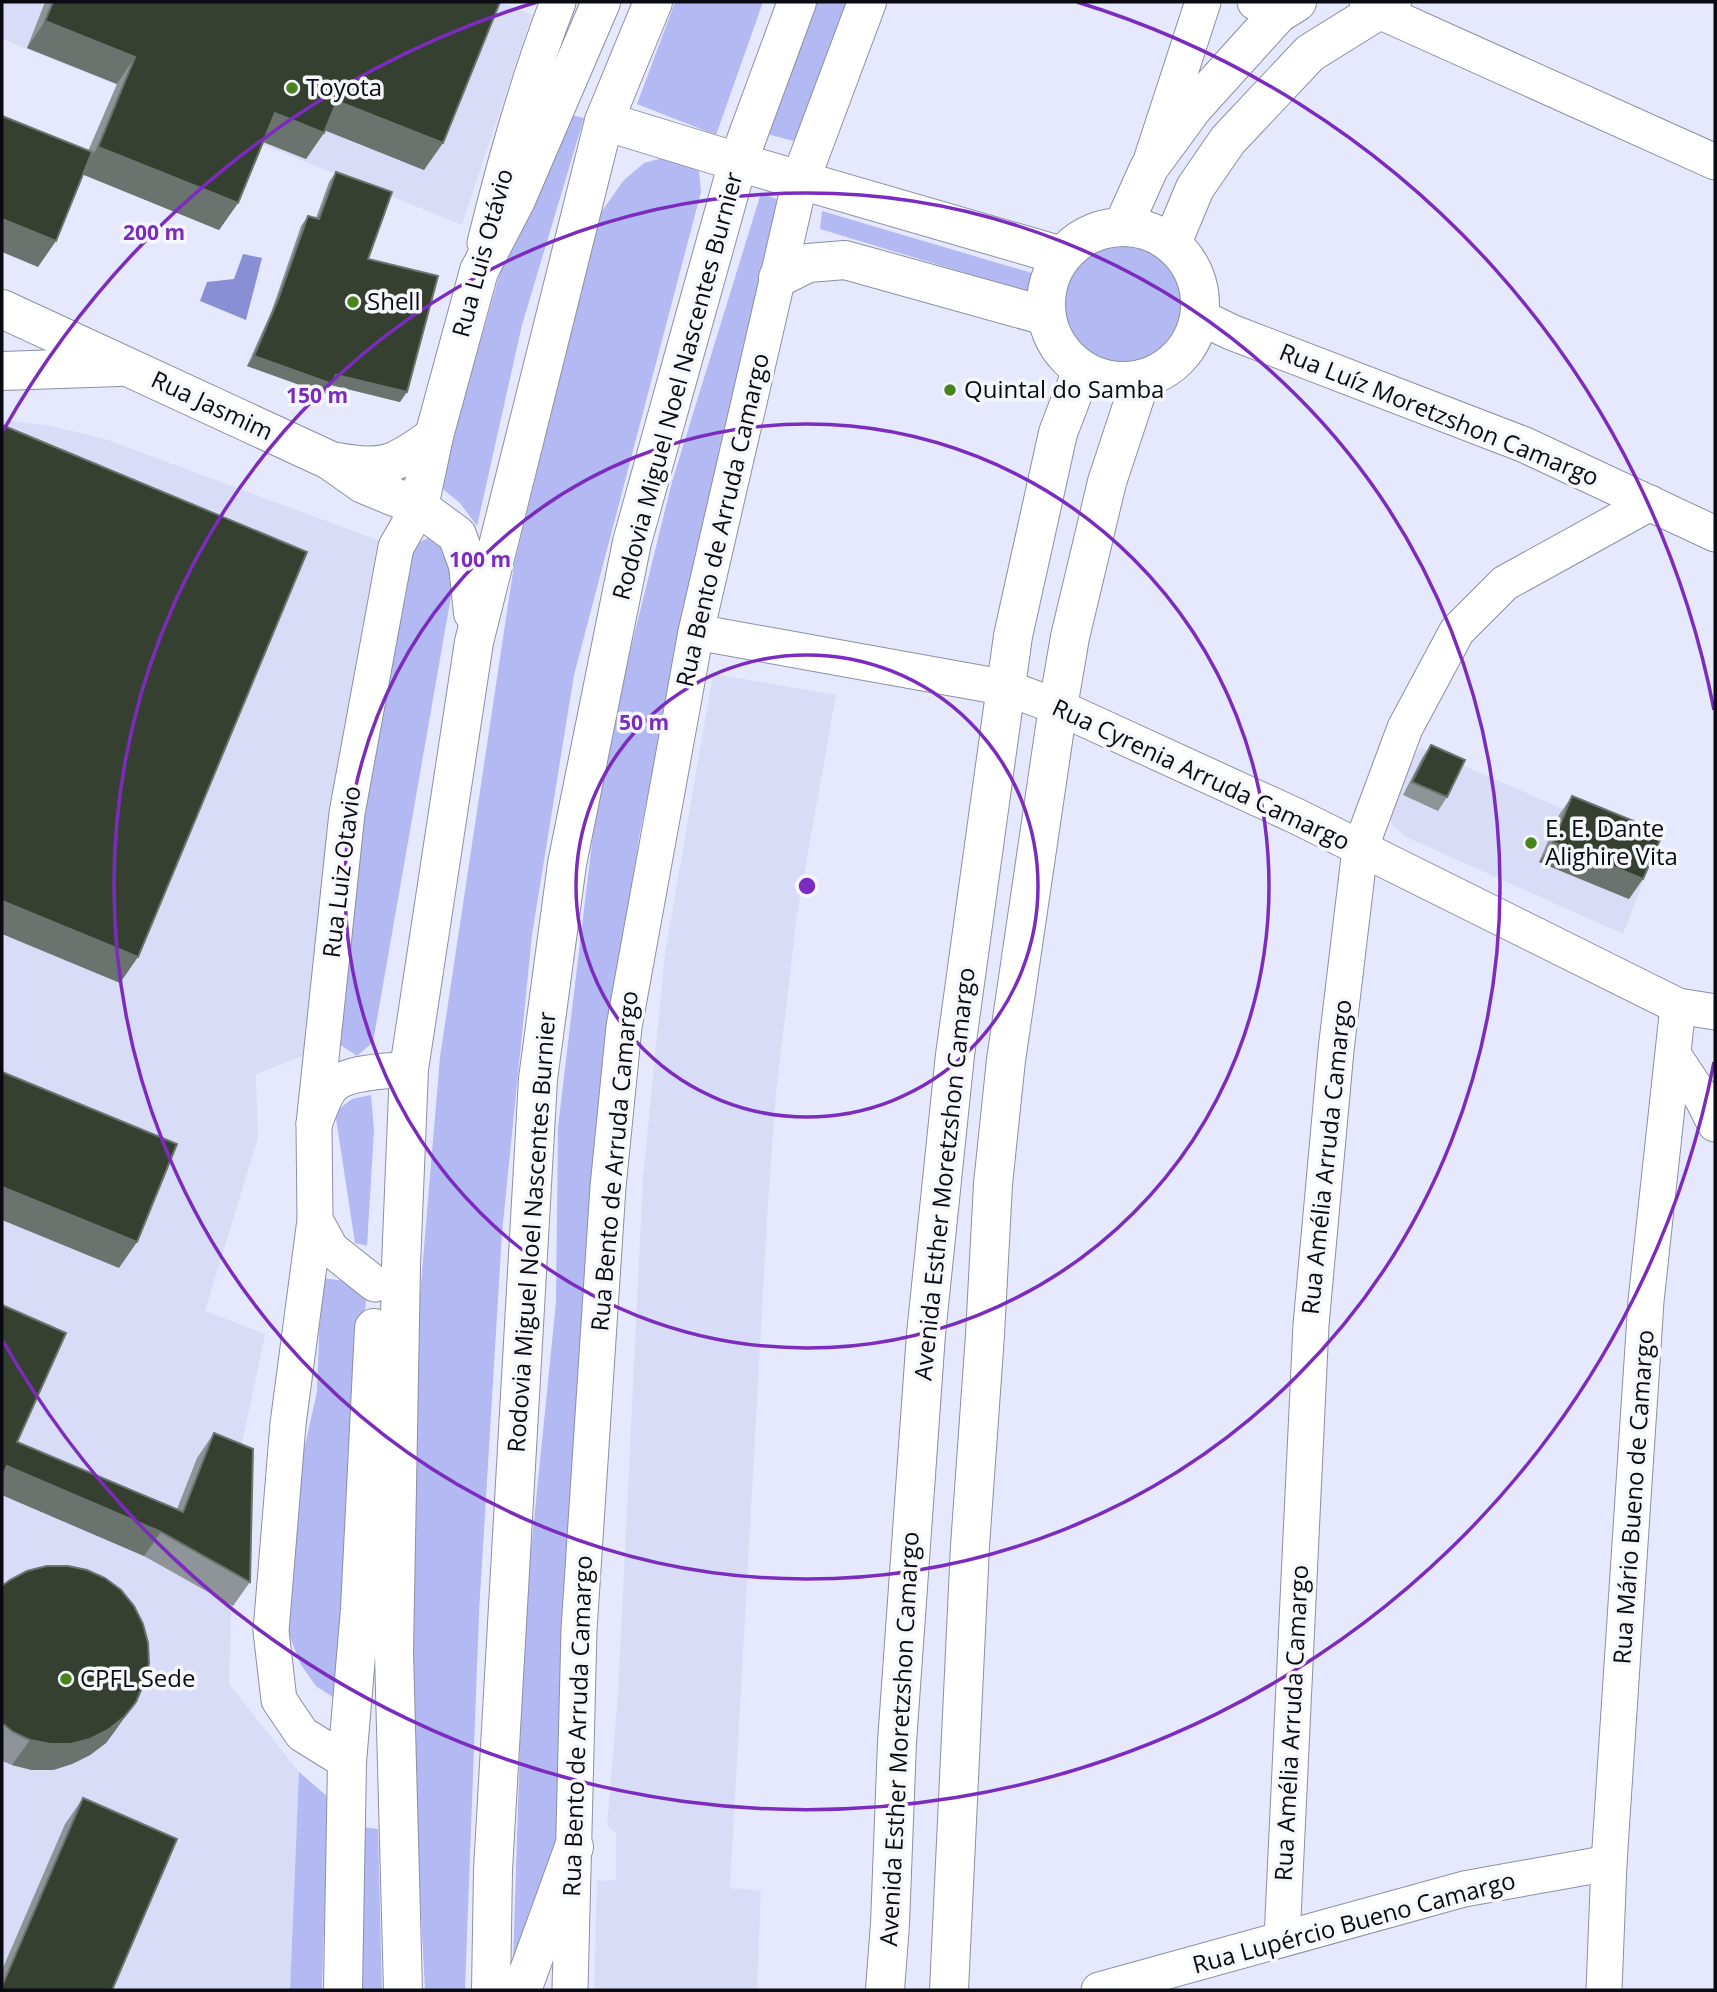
<svg xmlns="http://www.w3.org/2000/svg" width="1717" height="1992" viewBox="0 0 1717 1992" font-family="'Open Sans',sans-serif">
<style>
.built{fill:#d8dcf7}
.grass{fill:#b2b9f3}
.water{fill:#888fd5}
.lines{fill:none;stroke-linecap:round;stroke-linejoin:round}
.minor-casing{stroke:#8c8fa2;stroke-width:37}
.major-casing{stroke:#8c8fa2;stroke-width:40}
.highway-casing{stroke:#8c8fa2;stroke-width:40}
.minor{stroke:#fff;stroke-width:35}
.major{stroke:#fff;stroke-width:38}
.highway{stroke:#fff;stroke-width:38}
.wall{fill:#8e9498}
.shaded-wall{fill:#6b736e}
.building{fill:#364031;stroke:#6b736e;stroke-width:2}
.ring{fill:none;stroke:#7b2cbf;stroke-width:3.5}
.poi-dot{fill:#49831e;stroke:#f6f7fb;stroke-width:2.5}
.labels{text-anchor:middle;stroke-width:7;stroke-linejoin:round;paint-order:stroke}
.poi-label{font-size:24px;fill:#0a0b12;stroke:#f6f7fb;text-anchor:start}
.street-label{font-size:24px;fill:#0a0b12;stroke:#f6f7fb}
.centre{fill:#7b2cbf;stroke:#f6f7fb;stroke-width:3.5}
.ring-label{font-size:21px;text-anchor:middle;font-weight:bold;fill:#7b2cbf;stroke:#f6f7fb;stroke-width:7;stroke-linejoin:round;paint-order:stroke}
</style>
<rect width="100%" height="100%" fill="#e6e9fe"/>
<g class="built">
<path d="M 2,2 L 500,2 L 532,15 L 462,225 L 2,39 Z"/>
<path d="M 2,420 L 46,425 L 105,439 L 383,542 L 311,1053 L 256,1074 L 258,1138 L 205,1311 L 265,1334 L 236,1473 L 229,1684 L 299,1772 L 290,1990 L 2,1990 Z"/>
<path d="M 713,674 L 836,695 L 797,915 L 776,1094 L 768,1204 L 730,1888 L 761,1891 L 757,1990 L 594,1990 L 597,1881 L 616,1880 L 616,1833 L 607,1826 L 618,1695 L 643,1178 L 665,953 Z"/>
<path d="M 1420,747 L 1656,849 L 1623,934 L 1406,837 L 1393,826 L 1389,817 L 1397,786 Z"/>
</g>
<g class="grass">
<path d="M 675,2 L 763,2 L 716,135 L 637,104 Z"/>
<path d="M 814,2 L 846,2 L 801,143 L 767,134 Z"/>
<path d="M 562,113 L 584,118 L 522,325 L 477,526 L 460,503 L 439,486 L 514,224 Z"/>
<path d="M 670,156 L 699,171 L 701,192 L 574,675 L 532,935 L 502,1233 L 479,1613 L 465,1990 L 425,1990 L 420,1895 L 411,1608 L 416,1343 L 440,1057 L 514,565 L 600,214 L 623,181 L 644,163 Z"/>
<path d="M 761,193 L 779,200 L 714,483 L 640,832 L 603,1073 L 559,1837 L 513,1962 L 524,1620 L 556,1302 L 558,1127 L 593,834 L 628,660 L 672,482 Z"/>
<path d="M 822,211 L 1042,276 L 1038,295 L 820,229 Z"/>
<circle cx="1124" cy="302" r="61"/>
<path d="M 430,537 L 448,547 L 454,579 L 373,1042 L 357,1056 L 332,1039 L 396,592 L 416,544 Z"/>
<path d="M 371,1095 L 374,1130 L 367,1246 L 355,1243 L 335,1112 L 352,1099 Z"/>
<path d="M 321,1278 L 347,1281 L 366,1300 L 351,1480 L 340,1702 L 316,1686 L 301,1665 L 284,1622 L 293,1499 L 317,1392 Z"/>
<path d="M 299,1772 L 328,1797 L 322,1990 L 290,1990 Z"/>
<path d="M 363,1827 L 378,1829 L 382,1990 L 356,1990 Z"/>
</g>
<path class="water" d="M 243,254 L 262,258 L 246,320 L 200,301 L 207,282 L 234,279 Z"/>
<g class="lines">
<g class="minor-casing">
<g id="minor">
<path d="M 1255,2 L 1278,14"/>
<path d="M 1367,2 L 1379,11 L 1715,162"/>
<path d="M 1152,158 L 1203,2"/>
<path d="M 485,243 C 505,161 528,80 558,2"/>
<path d="M 1200,317 L 1231,332 L 1525,445 L 1715,534"/>
<path d="M 696,632 L 1007,688 L 1058,707 L 1296,816 L 1678,1006 L 1715,1012"/>
<path d="M 1674,1056 L 1702,1098 L 1715,1124"/>
<path d="M 409,1069 C 388,1071 343,1071 330,1089 C 323,1098 319,1113 314,1124 L 347,813 L 396,547 L 419,507"/>
<path d="M 314,1124 L 315,1220 L 331,1249 L 375,1284"/>
<path d="M 315,1220 L 288,1424 L 271,1631 L 279,1700 L 302,1734 L 347,1762"/>
<path d="M 1282,1939 L 1311,1325 L 1336,1050 L 1360,849 L 1405,728 L 1457,631 L 1505,583 L 1650,503"/>
<path d="M 570,1990 L 579,1630 L 608,1187 L 624,1027 L 696,632 L 800,181"/>
<path d="M 1099,1990 L 1464,1889 L 1609,1863"/>
<path d="M 1604,1990 L 1609,1863 L 1646,1301 L 1678,1006"/>
</g>
</g>
<g class="major-casing">
<g id="major">
<path d="M 604,121 L 738,162 L 1062,256"/>
<path d="M 800,181 L 867,2"/>
<path d="M 1123,226 L 1149,168 L 1193,108 L 1278,14 L 1297,2"/>
<circle cx="1123" cy="304" r="77"/>
<path d="M 1172,243 L 1195,188 L 1228,140 L 1310,53 L 1392,2"/>
<path d="M 778,278 L 808,263 L 845,260 L 1046,316"/>
<path d="M 2,309 L 329,460 L 363,484 L 419,507 L 434,436 L 479,271"/>
<path d="M 2,371 L 119,367"/>
<path d="M 337,462 C 383,471 397,464 434,436"/>
<path d="M 885,1990 L 890,1924 L 897,1742 L 926,1334 L 955,1055 L 1013,636 L 1058,433 L 1082,370"/>
<path d="M 949,1990 L 970,1546 L 985,1335 L 993,1184 L 1006,1060 L 1058,707 L 1070,637 L 1107,482 L 1141,379"/>
</g>
</g>
<g class="highway-casing">
<g id="highway">
<path d="M 479,271 L 516,200 L 601,2"/>
<path d="M 419,507 L 457,535 L 468,565 L 473,613"/>
<path d="M 343,1990 L 347,1762 L 360,1609 L 374,1328"/>
<path d="M 403,1990 L 394,1653 L 401,1265 L 409,1069 L 474,642 L 604,121 L 653,2"/>
<path d="M 491,1990 L 493,1870 L 538,1079 L 567,864 L 632,542 L 738,162 L 797,2"/>
<path d="M 522,1990 L 574,1847"/>
</g>
</g>
<use href="#minor" class="minor"/>
<use href="#major" class="major"/>
<use href="#highway" class="highway"/>
</g>
<g class="wall">
<path d="M 45,2 L 500,2 L 424,170 L 325,130 L 306,159 L 263,142 L 238,203 L 219,230 L 83,174 L 38,267 L 117,84 L 27,48 Z"/>
<path d="M 336,172 L 368,259 L 400,402 L 331,385 L 325,394 L 247,366 L 272,310 L 301,226 L 308,216 L 316,218 L 329,182 Z"/>
<path d="M 1431,745 L 1447,797 L 1438,811 L 1403,795 L 1422,758 Z"/>
<path d="M 1572,796 L 1629,899 L 1539,862 L 1559,815 Z"/>
<path d="M 2,1305 L 17,1442 L 177,1509 L 197,1458 L 214,1433 L 250,1582 L 233,1606 L 144,1556 L 2,1495 Z"/>
<path d="M 2,1586 L 118,1727 L 106,1743 L 90,1755 L 72,1764 L 53,1770 L 32,1770 L 12,1765 L 2,1761 Z"/>
<path d="M 83,1798 L 2,1990 L 2,1970 L 65,1824 Z"/>
</g>
<g class="shaded-wall">
<path d="M 45,21 L 135,57 L 117,84 L 27,48 Z"/>
<path d="M 337,101 L 443,143 L 424,170 L 319,128 Z"/>
<path d="M 275,113 L 324,133 L 306,159 L 256,139 Z"/>
<path d="M 98,147 L 238,203 L 219,230 L 79,173 Z"/>
<path d="M 2,219 L 56,241 L 38,267 L 2,252 Z"/>
<path d="M 254,356 L 336,375 L 407,392 L 400,402 L 331,385 L 325,394 L 247,366 Z"/>
<path d="M 1553,842 L 1643,879 L 1629,899 L 1539,862 Z"/>
<path d="M 2,901 L 138,957 L 120,983 L 2,934 Z"/>
<path d="M 2,1187 L 137,1242 L 119,1268 L 2,1220 Z"/>
<path d="M 7,1466 L 161,1532 L 144,1556 L 2,1495 L 2,1473 Z"/>
<path d="M 136,1702 L 106,1743 L 90,1755 L 72,1764 L 53,1770 L 32,1770 L 12,1765 L 30,1740 Z"/>
</g>
<g class="building">
<path d="M 53,2 L 500,2 L 443,143 L 337,101 L 324,133 L 275,113 L 238,203 L 98,147 L 135,57 L 45,21 Z"/>
<path d="M 2,116 L 92,152 L 56,241 L 2,219 Z"/>
<path d="M 336,172 L 392,192 L 368,259 L 438,276 L 407,392 L 336,375 L 332,384 L 254,356 L 278,300 L 308,216 L 319,219 Z"/>
<path d="M 2,425 L 307,552 L 138,957 L 2,901 Z"/>
<path d="M 1431,745 L 1465,760 L 1447,797 L 1412,782 Z"/>
<path d="M 1572,796 L 1663,833 L 1643,879 L 1553,842 Z"/>
<path d="M 2,1072 L 177,1144 L 137,1242 L 2,1187 Z"/>
<path d="M 2,1305 L 66,1333 L 17,1442 L 183,1512 L 214,1433 L 253,1449 L 250,1582 L 161,1532 L 7,1466 L 2,1477 Z"/>
<path d="M 47,1566 L 68,1566 L 87,1570 L 105,1578 L 121,1590 L 134,1606 L 143,1624 L 148,1643 L 149,1664 L 144,1683 L 136,1702 L 124,1717 L 108,1730 L 90,1739 L 71,1744 L 50,1744 L 30,1740 L 13,1732 L 2,1723 L 2,1586 L 10,1580 L 27,1571 Z"/>
<path d="M 83,1798 L 177,1839 L 112,1990 L 2,1990 L 2,1986 Z"/>
</g>
<g class="ring">
<circle cx="807" cy="886" r="231"/>
<circle cx="807" cy="886" r="462"/>
<circle cx="807" cy="886" r="693"/>
<path d="M1714 1062A924 924 0 0 1 3 1341M3 431A924 924 0 0 1 537 2M1077 2A924 924 0 0 1 1714 710"/>
</g>
<g class="poi-dot">
<circle cx="292" cy="88" r="7"/>
<circle cx="353" cy="302" r="7"/>
<circle cx="950" cy="390" r="7"/>
<circle cx="1531" cy="843" r="7"/>
<circle cx="66" cy="1679" r="7"/>
</g>
<g class="labels">
<g class="poi-label">
<text x="306" y="96">Toyota</text>
<text x="367" y="310">Shell</text>
<text x="964" y="398">Quintal do Samba</text>
<text x="1545" y="837">E. E. Dante<tspan x="1545" dy="28">Alighire Vita</tspan></text>
<text x="80" y="1687">CPFL Sede</text>
</g>
<g class="street-label">
<text transform="translate(483 253) rotate(-75)" y="8">Rua Luis Otávio</text>
<text transform="translate(678 386) rotate(-75)" y="8">Rodovia Miguel Noel Nascentes Burnier</text>
<text transform="translate(212 406) rotate(25)" y="8">Rua Jasmim</text>
<text transform="translate(1439 415) rotate(22)" y="8">Rua Luíz Moretzshon Camargo</text>
<text transform="translate(723 520) rotate(-77)" y="8">Rua Bento de Arruda Camargo</text>
<text transform="translate(1201 775) rotate(25)" y="8">Rua Cyrenia Arruda Camargo</text>
<text transform="translate(342 872) rotate(-83)" y="8">Rua Luiz Otavio</text>
<text transform="translate(1327 1157) rotate(-84)" y="8">Rua Amélia Arruda Camargo</text>
<text transform="translate(615 1161) rotate(-85)" y="8">Rua Bento de Arruda Camargo</text>
<text transform="translate(945 1174) rotate(-84)" y="8">Avenida Esther Moretzshon Camargo</text>
<text transform="translate(532 1232) rotate(-86)" y="8">Rodovia Miguel Noel Nascentes Burnier</text>
<text transform="translate(1634 1497) rotate(-86)" y="8">Rua Mário Bueno de Camargo</text>
<text transform="translate(1292 1723) rotate(-87)" y="8">Rua Amélia Arruda Camargo</text>
<text transform="translate(578 1726) rotate(-88)" y="8">Rua Bento de Arruda Camargo</text>
<text transform="translate(900 1739) rotate(-87)" y="8">Avenida Esther Moretzshon Camargo</text>
<text transform="translate(1354 1923) rotate(-15)" y="8">Rua Lupércio Bueno Camargo</text>
</g>
</g>
<circle cx="807" cy="886" r="10" class="centre"/>
<g class="ring-label">
<text x="154" y="240">200 m</text>
<text x="317" y="403">150 m</text>
<text x="480" y="567">100 m</text>
<text x="644" y="730">50 m</text>
</g>
<rect width="1717" height="1992" fill="none" stroke="#0a0b12" stroke-width="7"/>
</svg>
